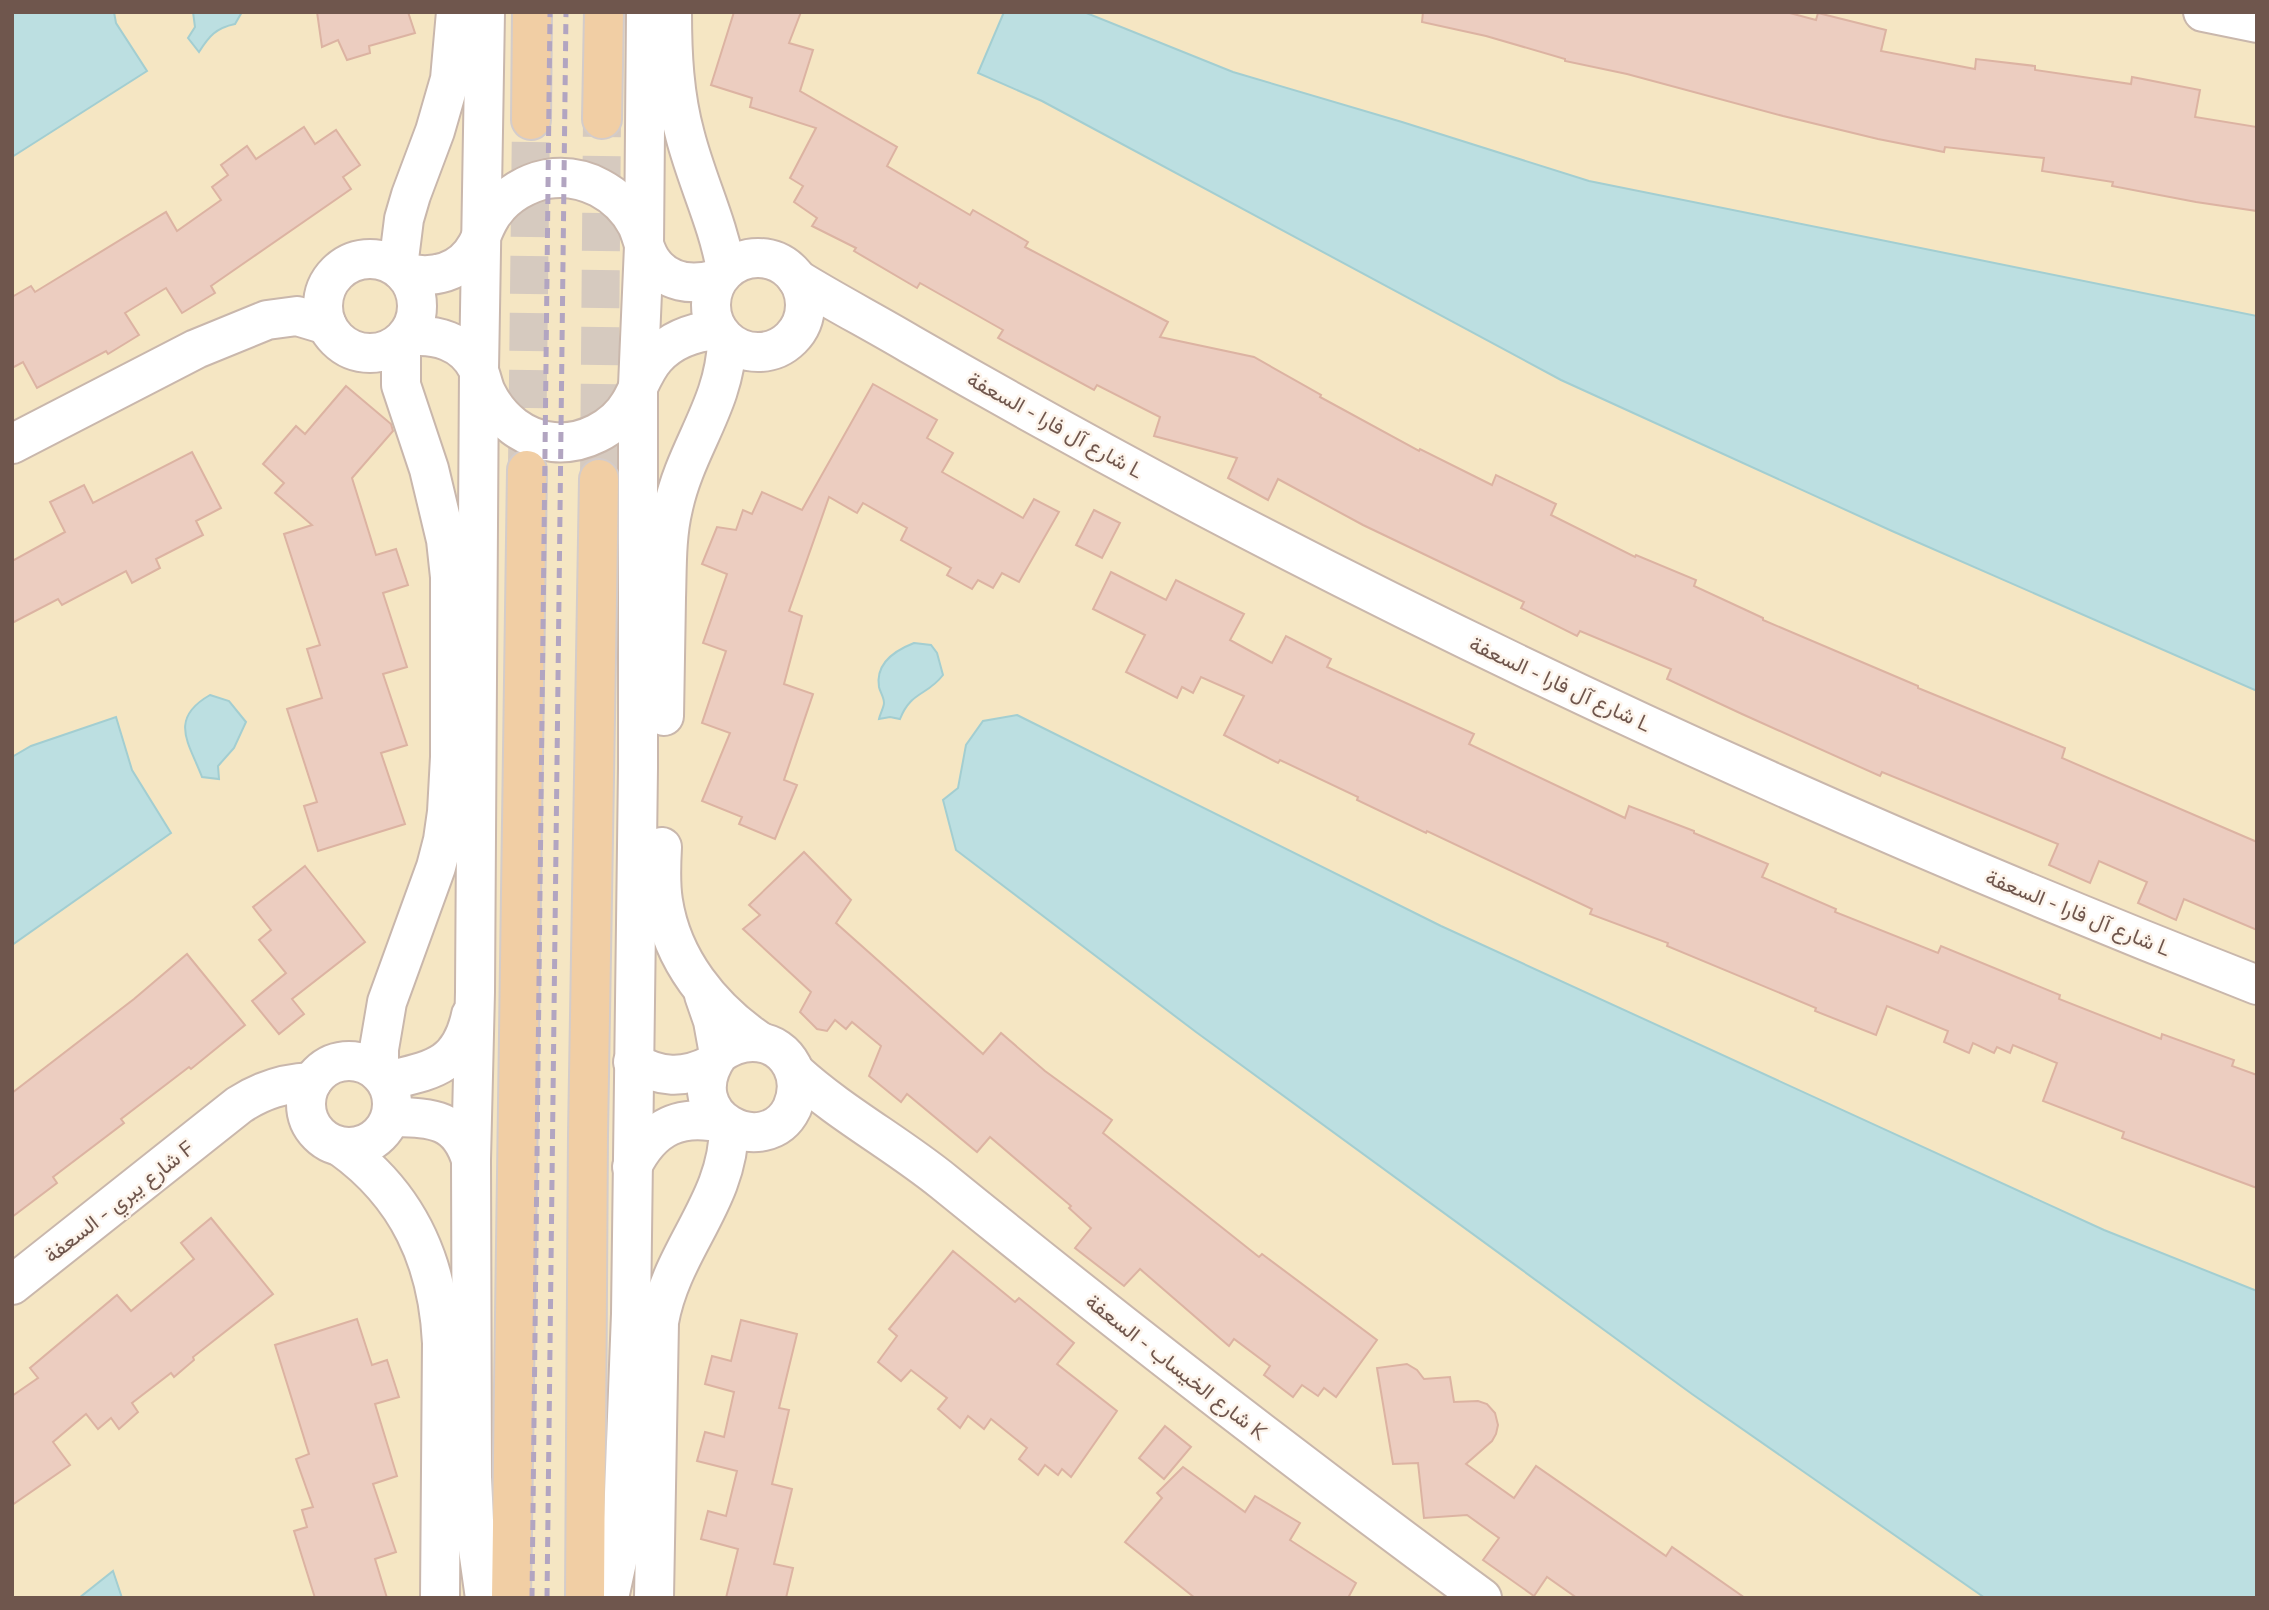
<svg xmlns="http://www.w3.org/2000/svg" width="2269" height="1610" viewBox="0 0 2269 1610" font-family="'Nunito Sans',Vazirmatn,sans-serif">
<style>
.sand{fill:#f5e6c3}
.water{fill:#bcdfe1;stroke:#a3ced1;stroke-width:2}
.building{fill:#eccdc0;stroke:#dcb3a2;stroke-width:2}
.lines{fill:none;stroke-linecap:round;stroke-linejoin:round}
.major-tunnel{stroke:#d6cabf;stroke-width:38;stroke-dasharray:38 19;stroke-linecap:butt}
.minor-casing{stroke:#c9b7ac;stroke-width:42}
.major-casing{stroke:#d4ccca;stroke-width:42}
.minor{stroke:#fff;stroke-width:38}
.major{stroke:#f1cea4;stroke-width:38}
.rail{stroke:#b2a5c1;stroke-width:5;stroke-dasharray:10 7;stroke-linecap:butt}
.labels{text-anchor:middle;stroke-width:5;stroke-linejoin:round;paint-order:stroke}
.street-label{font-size:21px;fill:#6f564d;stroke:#fdf4eb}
</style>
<rect width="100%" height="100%" fill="#f9f0e5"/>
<g class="sand">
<path d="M 114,12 L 1004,12 L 979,74 L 1042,101 L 1561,380 L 1892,531 L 2257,691 L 2257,1291 L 2104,1230 L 1441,926 L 1017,715 L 967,745 L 958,788 L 956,850 L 1196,1032 L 1692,1394 L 1985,1598 L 122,1598 L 113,1572 L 79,1598 L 12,1598 L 12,945 L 170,832 L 132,770 L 116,717 L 31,746 L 12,757 L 12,157 L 146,71 L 116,23 Z"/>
<path d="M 1084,12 L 2257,12 L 2257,316 L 1589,181 L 1233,72 Z"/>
</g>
<g class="water">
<path d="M 12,12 L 114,12 L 116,23 L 147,71 L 12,157 Z"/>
<path d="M 193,12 L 242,12 L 235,24 C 216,28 209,36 199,52 L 188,38 L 195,27 Z"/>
<path d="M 1004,12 L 1084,12 L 1233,72 L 1402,122 L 1589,181 L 2257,316 L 2257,691 L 1892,531 L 1561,380 L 1042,101 L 978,73 Z"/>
<path d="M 914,643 L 931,645 L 937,653 L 943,675 C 927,696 911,691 900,719 L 890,717 L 879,719 C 880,714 884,707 884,703 C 884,697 880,692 879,687 C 875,663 896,650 914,643 Z"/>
<path d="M 210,695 L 229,701 L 246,722 L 234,748 L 218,766 L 219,779 L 202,777 C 189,743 168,719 210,695 Z"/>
<path d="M 1017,715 L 1441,926 L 2104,1230 L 2257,1291 L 2257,1598 L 1985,1598 L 1692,1394 L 1196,1032 L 956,850 L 943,800 L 958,788 L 966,745 L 983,721 Z"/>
<path d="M 116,717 L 132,770 L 171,833 L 12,945 L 12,757 L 31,746 Z"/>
<path d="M 113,1571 L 122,1598 L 79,1598 Z"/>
</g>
<g class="building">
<path d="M 317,12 L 408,12 L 415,33 L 369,46 L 370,53 L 347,60 L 338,40 L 322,47 Z"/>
<path d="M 734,12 L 801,12 L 789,43 L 813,50 L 800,91 L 897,147 L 887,166 L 970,215 L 973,210 L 1028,242 L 1025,247 L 1168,322 L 1160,337 L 1254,357 L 1321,395 L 1320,397 L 1419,451 L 1420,449 L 1492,485 L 1496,475 L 1556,504 L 1551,515 L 1635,557 L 1636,555 L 1696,580 L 1694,586 L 1763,618 L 1763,620 L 1918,686 L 1918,688 L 2065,748 L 2062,758 L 2257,842 L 2257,930 L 2184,899 L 2176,920 L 2138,903 L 2147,882 L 2099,861 L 2090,883 L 2049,865 L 2058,844 L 1882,772 L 1880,776 L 1742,714 L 1667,679 L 1671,669 L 1580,631 L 1577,636 L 1521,608 L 1524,602 L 1363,525 L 1278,479 L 1268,500 L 1228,478 L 1237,458 L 1154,436 L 1160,417 L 1097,385 L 1094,390 L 998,338 L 1003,330 L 920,283 L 917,288 L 854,251 L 856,248 L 812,226 L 817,218 L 794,202 L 803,186 L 790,178 L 816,128 L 750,107 L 752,98 L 711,85 Z"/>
<path d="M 1423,12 L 1786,12 L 1816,20 L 1818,13 L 1886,30 L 1881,51 L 1975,69 L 1976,59 L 2035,66 L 2035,70 L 2131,84 L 2132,77 L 2200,90 L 2195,117 L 2257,127 L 2257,211 L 2196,202 L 2112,186 L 2113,182 L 2042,171 L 2044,158 L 1945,147 L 1944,152 L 1878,139 L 1783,116 L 1627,74 L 1565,61 L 1565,59 L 1486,36 L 1422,22 Z"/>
<path d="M 304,127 L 315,144 L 336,130 L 360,165 L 343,177 L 351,189 L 211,286 L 215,293 L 182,313 L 166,288 L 125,313 L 139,335 L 108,354 L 106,351 L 37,388 L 23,362 L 12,368 L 12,297 L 31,286 L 35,292 L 166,212 L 177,231 L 221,200 L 212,187 L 228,175 L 221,165 L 247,146 L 256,159 Z"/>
<path d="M 873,384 L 937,420 L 927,438 L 953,453 L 942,472 L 1023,518 L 1034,499 L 1059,512 L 1019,582 L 1002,573 L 993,588 L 978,580 L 972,589 L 947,575 L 951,568 L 901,540 L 907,528 L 863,503 L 857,513 L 829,497 L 789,611 L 802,616 L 784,684 L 813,694 L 784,780 L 797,785 L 775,839 L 739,824 L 742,817 L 702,801 L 730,733 L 702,723 L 726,651 L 703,643 L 727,574 L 702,564 L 717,527 L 736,530 L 743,510 L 752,514 L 762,492 L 802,510 Z"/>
<path d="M 346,386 L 391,424 L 393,431 L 352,478 L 376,555 L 396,549 L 408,585 L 383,593 L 407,667 L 383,674 L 407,745 L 381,753 L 405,824 L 318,851 L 304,806 L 317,802 L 287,709 L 322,698 L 307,649 L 320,645 L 284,534 L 312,525 L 275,493 L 284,483 L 263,464 L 296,426 L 305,434 Z"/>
<path d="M 192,452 L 221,508 L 196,521 L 203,535 L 156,559 L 160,568 L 132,583 L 126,571 L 62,605 L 58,599 L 12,623 L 12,561 L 65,532 L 50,502 L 84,485 L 93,503 Z"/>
<path d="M 1094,510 L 1120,523 L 1102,558 L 1076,545 Z"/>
<path d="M 1111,572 L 1166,600 L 1176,580 L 1244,614 L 1230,640 L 1272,663 L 1286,636 L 1331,659 L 1327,667 L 1474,734 L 1469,744 L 1625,818 L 1629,806 L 1694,831 L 1694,833 L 1768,864 L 1762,877 L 1836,909 L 1835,912 L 1938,953 L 1941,946 L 2060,995 L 2059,999 L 2161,1039 L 2162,1034 L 2234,1060 L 2232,1066 L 2257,1075 L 2257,1188 L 2122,1138 L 2124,1132 L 2043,1101 L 2057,1063 L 2013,1045 L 2010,1053 L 1997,1047 L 1994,1053 L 1973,1043 L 1969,1053 L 1944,1042 L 1948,1031 L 1887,1006 L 1876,1035 L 1815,1011 L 1816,1008 L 1667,946 L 1668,943 L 1590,914 L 1592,909 L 1427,831 L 1426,833 L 1357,800 L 1358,797 L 1280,760 L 1278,763 L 1224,735 L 1244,696 L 1201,677 L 1193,693 L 1182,687 L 1177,698 L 1126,672 L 1145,635 L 1093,609 Z"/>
<path d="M 804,852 L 851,900 L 836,923 L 983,1054 L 1001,1033 L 1045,1071 L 1112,1120 L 1103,1133 L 1259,1257 L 1262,1254 L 1377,1340 L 1336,1397 L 1324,1388 L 1318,1396 L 1302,1385 L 1293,1397 L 1264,1375 L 1270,1366 L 1234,1339 L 1229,1346 L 1140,1269 L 1124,1286 L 1075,1248 L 1091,1228 L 1069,1208 L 1071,1206 L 990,1137 L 977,1152 L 907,1094 L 901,1102 L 869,1076 L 881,1046 L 852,1022 L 846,1029 L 835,1020 L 827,1031 L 817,1029 L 800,1012 L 811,992 L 743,929 L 760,915 L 749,905 Z"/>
<path d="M 305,866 L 365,942 L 292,999 L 304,1014 L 279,1034 L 252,1001 L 286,973 L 259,940 L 271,930 L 253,907 Z"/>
<path d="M 187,954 L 245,1025 L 191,1069 L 189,1067 L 121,1119 L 124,1123 L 53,1177 L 57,1183 L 12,1217 L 12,1093 L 134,999 Z"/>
<path d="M 211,1218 L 273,1294 L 193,1357 L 194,1360 L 174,1377 L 171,1373 L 132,1403 L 138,1412 L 119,1429 L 111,1418 L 98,1429 L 86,1414 L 53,1442 L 70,1465 L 12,1505 L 12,1396 L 38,1378 L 30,1368 L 117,1295 L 131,1311 L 194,1259 L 181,1243 Z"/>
<path d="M 953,1251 L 1015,1302 L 1019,1298 L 1074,1343 L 1057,1364 L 1117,1411 L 1071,1477 L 1062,1469 L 1058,1475 L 1045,1465 L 1038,1475 L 1019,1459 L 1027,1448 L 991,1419 L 984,1429 L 968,1416 L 960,1428 L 938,1409 L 947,1398 L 911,1370 L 901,1381 L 878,1362 L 897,1336 L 889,1329 Z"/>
<path d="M 357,1319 L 372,1365 L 387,1360 L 399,1397 L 375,1404 L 397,1476 L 373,1484 L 396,1552 L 375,1559 L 387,1598 L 315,1598 L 294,1531 L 307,1527 L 302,1510 L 313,1507 L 296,1459 L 309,1454 L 275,1345 Z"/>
<path d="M 741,1320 L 797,1334 L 779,1408 L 789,1410 L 772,1484 L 792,1489 L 774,1564 L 793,1568 L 786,1598 L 726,1598 L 738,1549 L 701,1539 L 708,1511 L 726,1516 L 737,1471 L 697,1461 L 705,1432 L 724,1437 L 734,1392 L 705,1384 L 712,1356 L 731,1361 Z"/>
<path d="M 1407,1364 L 1417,1370 L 1424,1379 L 1450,1377 L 1454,1402 L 1478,1401 L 1487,1404 L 1495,1413 L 1498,1425 L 1496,1434 L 1492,1441 L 1466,1464 L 1514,1498 L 1536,1466 L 1666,1556 L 1672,1547 L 1745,1598 L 1577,1598 L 1547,1577 L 1534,1596 L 1483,1560 L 1499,1538 L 1467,1515 L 1424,1518 L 1418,1463 L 1393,1464 L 1377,1368 Z"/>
<path d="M 1165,1426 L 1191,1447 L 1164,1479 L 1139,1458 Z"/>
<path d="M 1183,1467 L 1245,1512 L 1255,1496 L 1300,1523 L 1290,1540 L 1356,1583 L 1348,1598 L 1195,1598 L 1125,1542 L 1162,1498 L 1157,1493 Z"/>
</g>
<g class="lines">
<g class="major-tunnel">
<path d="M 527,465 L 531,120"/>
<path d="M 599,479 L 602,119"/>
</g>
<g class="minor-casing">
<g id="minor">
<path d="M 672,12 C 672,54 674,95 685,135 C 697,182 717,220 726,269"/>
<path d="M 2203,12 L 2257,23"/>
<circle cx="758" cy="305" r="47"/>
<circle cx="370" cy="306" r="47"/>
<path d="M 398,267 L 404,219 L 411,195 L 435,131 L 450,79 L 456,12"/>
<path d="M 403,272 C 432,280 462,273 477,245 C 483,234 486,222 494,212 C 506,195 527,183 547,179 C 584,173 620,193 637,225 C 642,236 644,249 651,260 C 666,283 692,286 717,279"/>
<path d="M 797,279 C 834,302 873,322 910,344 C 1007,400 1105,454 1203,506 C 1545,686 1897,844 2257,985"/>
<path d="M 406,337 C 435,333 464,341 478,369 C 482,377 483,387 487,394 C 500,420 524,439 553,442 C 582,445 615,429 630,403 C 639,388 644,370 656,357 C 672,339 694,332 717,330"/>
<path d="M 12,444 L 196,349 L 267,320 L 297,316 L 327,325"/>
<path d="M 664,716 C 665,677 665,638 666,598 C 667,568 666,537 673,508 C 686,447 725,405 727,341"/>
<path d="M 662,847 C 661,865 660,883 663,901 C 672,960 711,1008 759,1041"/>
<path d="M 704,995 L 713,1021 L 719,1054 C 674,1117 766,1162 792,1108 C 798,1094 799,1080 792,1066 C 777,1037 743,1036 719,1054"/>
<circle cx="349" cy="1104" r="43"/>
<path d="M 633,1062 C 660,1078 683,1079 711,1065"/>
<path d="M 795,1072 C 841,1114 896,1143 944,1182 C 1120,1325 1299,1464 1482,1598"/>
<path d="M 379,1073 L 379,1049 L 387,1002 L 436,867 L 443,840 L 447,812 L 450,757 L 450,577 L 446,540 L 429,469 L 401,385 L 401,343"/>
<path d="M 386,1081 C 432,1070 460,1067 471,1015"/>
<path d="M 391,1117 C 430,1118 458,1117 471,1160"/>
<path d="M 341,1147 C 408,1195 438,1261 442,1343 L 440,1598"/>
<path d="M 632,1167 C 652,1126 681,1113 725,1124"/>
<path d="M 12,1285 L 239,1105 C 262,1090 284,1083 312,1082"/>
<path d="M 485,1598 L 474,1521 L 472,1477 L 471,1160 L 475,992 L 479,370 L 485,12"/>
<path d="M 609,1598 L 620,1548 L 623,1519 L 631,1314 L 638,768 L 638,386 L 644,246 L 646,12"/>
<path d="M 654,1598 L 659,1322 C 672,1248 729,1202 729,1126"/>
</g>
</g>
<g class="major-casing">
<g id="major">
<path d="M 602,119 L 604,12"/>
<path d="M 531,120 L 532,12"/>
<path d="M 511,1598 L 527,470"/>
<path d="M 585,1598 L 588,1135 L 599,479"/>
</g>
</g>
<use href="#minor" class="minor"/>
<use href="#major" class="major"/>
<g class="rail">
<path d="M 532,1598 L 550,12"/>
<path d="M 547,1598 L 566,12"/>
</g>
</g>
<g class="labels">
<g class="street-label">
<text transform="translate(1055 425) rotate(29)" y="7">شارع آل فارا - السعفة L</text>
<text transform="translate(1560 684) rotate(25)" y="7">شارع آل فارا - السعفة L</text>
<text transform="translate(2078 913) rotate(22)" y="7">شارع آل فارا - السعفة L</text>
<text transform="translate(119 1202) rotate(-38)" y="7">شارع يبري - السعفة F</text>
<text transform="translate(1176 1367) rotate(38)" y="7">شارع الخيساب - السعفة K</text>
</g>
</g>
<rect width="2269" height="1610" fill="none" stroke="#6f564d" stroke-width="28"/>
</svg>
